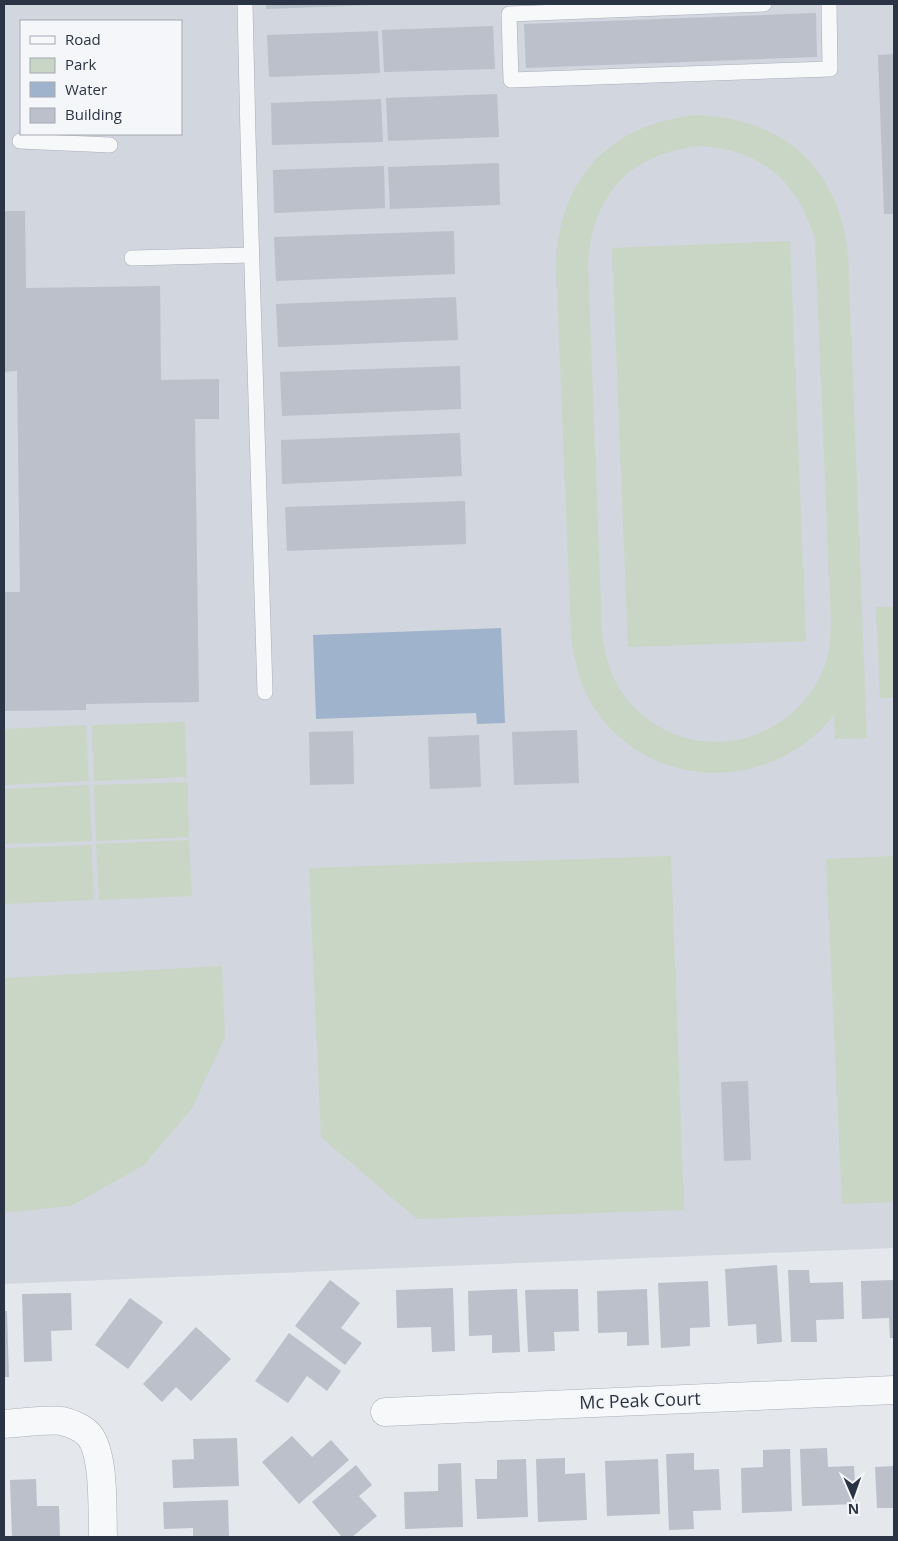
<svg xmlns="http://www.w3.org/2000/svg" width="898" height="1541" viewBox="0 0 898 1541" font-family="'Open Sans',sans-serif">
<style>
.built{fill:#d2d6de;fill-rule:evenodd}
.green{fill:#c9d6c5;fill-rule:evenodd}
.water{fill:#9fb4cc}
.building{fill:#bbc0ca}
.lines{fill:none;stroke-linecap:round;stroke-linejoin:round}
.lane-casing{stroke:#a9aeb7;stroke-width:16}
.street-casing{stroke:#a9aeb7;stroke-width:29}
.lane{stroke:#f7f8fa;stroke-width:15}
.street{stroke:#f7f8fa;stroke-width:28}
.labels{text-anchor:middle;stroke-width:4;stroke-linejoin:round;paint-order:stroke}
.street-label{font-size:18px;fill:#2b3445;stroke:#f4f6f9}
</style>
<rect width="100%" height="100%" fill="#e4e7ec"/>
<path class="built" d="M 4,4 L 894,4 L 894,1248 L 4,1284 ZM 21,21 L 181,21 L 181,134 L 21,134 Z"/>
<g class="green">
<path d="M 697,115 C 785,119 838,167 848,254 L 867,738 L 835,739 L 834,715 C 771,794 649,793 593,706 C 579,684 574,659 571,634 L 556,265 C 559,178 610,124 697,115 ZM 698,146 C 760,149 797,179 815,239 L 831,624 C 830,638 830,652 825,665 C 794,746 692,769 632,705 C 613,685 605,659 602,633 L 588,264 C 592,194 629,155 698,146 Z"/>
<path d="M 790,241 L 806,641 L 628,647 L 612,248 Z"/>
<path d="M 876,607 L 894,607 L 894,698 L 880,698 Z"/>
<path d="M 185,722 L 187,777 L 94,781 L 92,725 Z"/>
<path d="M 86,725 L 89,781 L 4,785 L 4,729 Z"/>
<path d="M 187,782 L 189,837 L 96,841 L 94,785 Z"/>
<path d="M 89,785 L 92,841 L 4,844 L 4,789 Z"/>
<path d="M 189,840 L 192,896 L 99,900 L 96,844 Z"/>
<path d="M 91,845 L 94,900 L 4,904 L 4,848 Z"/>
<path d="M 671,856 L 684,1210 L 417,1219 L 321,1137 L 309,868 Z"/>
<path d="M 894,856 L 894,1202 L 842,1204 L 826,859 Z"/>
<path d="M 222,966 L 225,1037 L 192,1108 L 144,1165 L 71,1206 L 4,1213 L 4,978 Z"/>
</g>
<path class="water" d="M 501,628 L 505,723 L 477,724 L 476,713 L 316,719 L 313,635 Z"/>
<g class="building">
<path d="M 266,4 L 373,4 L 373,5 L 266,9 Z"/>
<path d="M 816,13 L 817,57 L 526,68 L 524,24 Z"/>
<path d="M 493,26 L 495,69 L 384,72 L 382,30 Z"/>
<path d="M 378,31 L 380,73 L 269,77 L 267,35 Z"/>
<path d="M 894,54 L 894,214 L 884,214 L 878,55 Z"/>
<path d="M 497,94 L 499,137 L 388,141 L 386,98 Z"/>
<path d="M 381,99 L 383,142 L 272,145 L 271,103 Z"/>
<path d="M 499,163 L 500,205 L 390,209 L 388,167 Z"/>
<path d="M 384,166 L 385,208 L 274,213 L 273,170 Z"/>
<path d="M 4,211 L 25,211 L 26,288 L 160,286 L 161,380 L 219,379 L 219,419 L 195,419 L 199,702 L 86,704 L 86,710 L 4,711 L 4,592 L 20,592 L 17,371 L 4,372 Z"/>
<path d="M 454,231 L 455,274 L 276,281 L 274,237 Z"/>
<path d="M 456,297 L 458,340 L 278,347 L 276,304 Z"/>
<path d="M 460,366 L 461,409 L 282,416 L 280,372 Z"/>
<path d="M 460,433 L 462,476 L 282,484 L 281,440 Z"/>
<path d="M 465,501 L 466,544 L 287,551 L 285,507 Z"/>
<path d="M 577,730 L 579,783 L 514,785 L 512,732 Z"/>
<path d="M 353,731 L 354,784 L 310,785 L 309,732 Z"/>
<path d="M 479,735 L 481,787 L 430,789 L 428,737 Z"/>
<path d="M 748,1081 L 751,1160 L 724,1161 L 721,1082 Z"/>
<path d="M 777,1265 L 782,1342 L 757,1344 L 756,1324 L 728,1326 L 725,1269 Z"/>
<path d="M 788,1270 L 809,1270 L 810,1283 L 843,1282 L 844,1319 L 816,1320 L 817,1342 L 791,1342 Z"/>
<path d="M 330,1280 L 360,1303 L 341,1328 L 362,1343 L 345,1365 L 295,1326 Z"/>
<path d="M 894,1280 L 894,1338 L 890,1338 L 889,1318 L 862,1319 L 861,1281 Z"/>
<path d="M 708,1281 L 710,1327 L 690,1328 L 690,1346 L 661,1348 L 658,1283 Z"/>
<path d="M 453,1288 L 455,1351 L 432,1352 L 431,1327 L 397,1328 L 396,1290 Z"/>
<path d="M 517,1289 L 520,1352 L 492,1353 L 492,1335 L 469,1336 L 468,1291 Z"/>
<path d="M 578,1289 L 579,1331 L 554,1332 L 555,1351 L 528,1352 L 525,1290 Z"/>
<path d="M 647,1289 L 649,1345 L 627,1346 L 627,1332 L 598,1333 L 597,1291 Z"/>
<path d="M 71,1293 L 72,1330 L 51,1331 L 52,1361 L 24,1362 L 22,1294 Z"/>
<path d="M 130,1298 L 163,1322 L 128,1369 L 95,1345 Z"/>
<path d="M 4,1311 L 7,1311 L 9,1377 L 4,1377 Z"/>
<path d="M 196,1327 L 231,1359 L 191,1401 L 176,1387 L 162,1402 L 143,1384 Z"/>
<path d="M 289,1333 L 341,1371 L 327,1391 L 307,1376 L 288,1403 L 255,1381 Z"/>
<path d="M 292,1436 L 312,1457 L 331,1440 L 349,1460 L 299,1504 L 262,1462 Z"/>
<path d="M 237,1438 L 239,1486 L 173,1488 L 172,1460 L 194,1459 L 193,1439 Z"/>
<path d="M 827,1448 L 828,1467 L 854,1466 L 856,1504 L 802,1506 L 800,1449 Z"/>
<path d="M 790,1449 L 792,1511 L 742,1513 L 741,1468 L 763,1467 L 763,1450 Z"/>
<path d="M 694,1453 L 694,1470 L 719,1469 L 721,1510 L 693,1511 L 694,1529 L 669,1530 L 666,1454 Z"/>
<path d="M 565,1458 L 565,1474 L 585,1473 L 587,1520 L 538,1522 L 536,1459 Z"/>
<path d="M 526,1459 L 528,1517 L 477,1519 L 475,1479 L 497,1479 L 497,1460 Z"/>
<path d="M 658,1459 L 660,1514 L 607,1516 L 605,1461 Z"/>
<path d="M 461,1463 L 463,1527 L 405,1529 L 404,1492 L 438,1491 L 438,1464 Z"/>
<path d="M 356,1465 L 372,1485 L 359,1496 L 377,1516 L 352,1537 L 342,1537 L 312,1502 Z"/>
<path d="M 894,1466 L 894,1508 L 877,1508 L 875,1467 Z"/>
<path d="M 36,1479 L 37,1506 L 59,1506 L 60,1537 L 12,1537 L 10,1480 Z"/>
<path d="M 228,1500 L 229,1537 L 193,1537 L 193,1528 L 164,1529 L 163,1502 Z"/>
</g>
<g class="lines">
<g class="lane-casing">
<g id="lane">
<path d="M 245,4 L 248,136 L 265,692"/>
<path d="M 764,4 L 509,14 L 511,80 L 830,69 L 829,4"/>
<path d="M 20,141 L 110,145"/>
<path d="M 132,258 L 251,255"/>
</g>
</g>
<g class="street-casing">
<g id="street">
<path d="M 385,1412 L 894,1390"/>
<path d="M 4,1424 C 19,1423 48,1419 62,1421 C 71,1423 83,1428 89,1435 C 105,1454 102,1512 103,1537"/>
</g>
</g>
<use href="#lane" class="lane"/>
<use href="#street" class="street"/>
</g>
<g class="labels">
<g class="street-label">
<text transform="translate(640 1401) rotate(-2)" y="6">Mc Peak Court</text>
</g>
</g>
<rect width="898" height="1541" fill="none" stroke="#2b3445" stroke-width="10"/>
<rect x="20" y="20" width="162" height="115" fill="#f4f6f9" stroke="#a4a8b1"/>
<rect x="30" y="36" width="25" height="8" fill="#f7f8fa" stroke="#a4a8b1"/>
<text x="65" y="45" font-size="15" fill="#2b3445">Road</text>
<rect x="30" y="58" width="25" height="15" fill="#c9d6c5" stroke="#a4a8b1"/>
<text x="65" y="70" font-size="15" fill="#2b3445">Park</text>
<rect x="30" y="82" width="25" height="15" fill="#9fb4cc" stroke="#a4a8b1"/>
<text x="65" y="95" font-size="15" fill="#2b3445">Water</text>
<rect x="30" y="108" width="25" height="15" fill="#bbc0ca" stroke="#a4a8b1"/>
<text x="65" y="120" font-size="15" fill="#2b3445">Building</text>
<g transform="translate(853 1496) rotate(178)" stroke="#f4f6f9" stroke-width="4" paint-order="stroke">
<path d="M0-4L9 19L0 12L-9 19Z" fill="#2b3445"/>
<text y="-8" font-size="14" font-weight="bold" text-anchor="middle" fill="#2b3445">N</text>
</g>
</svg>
